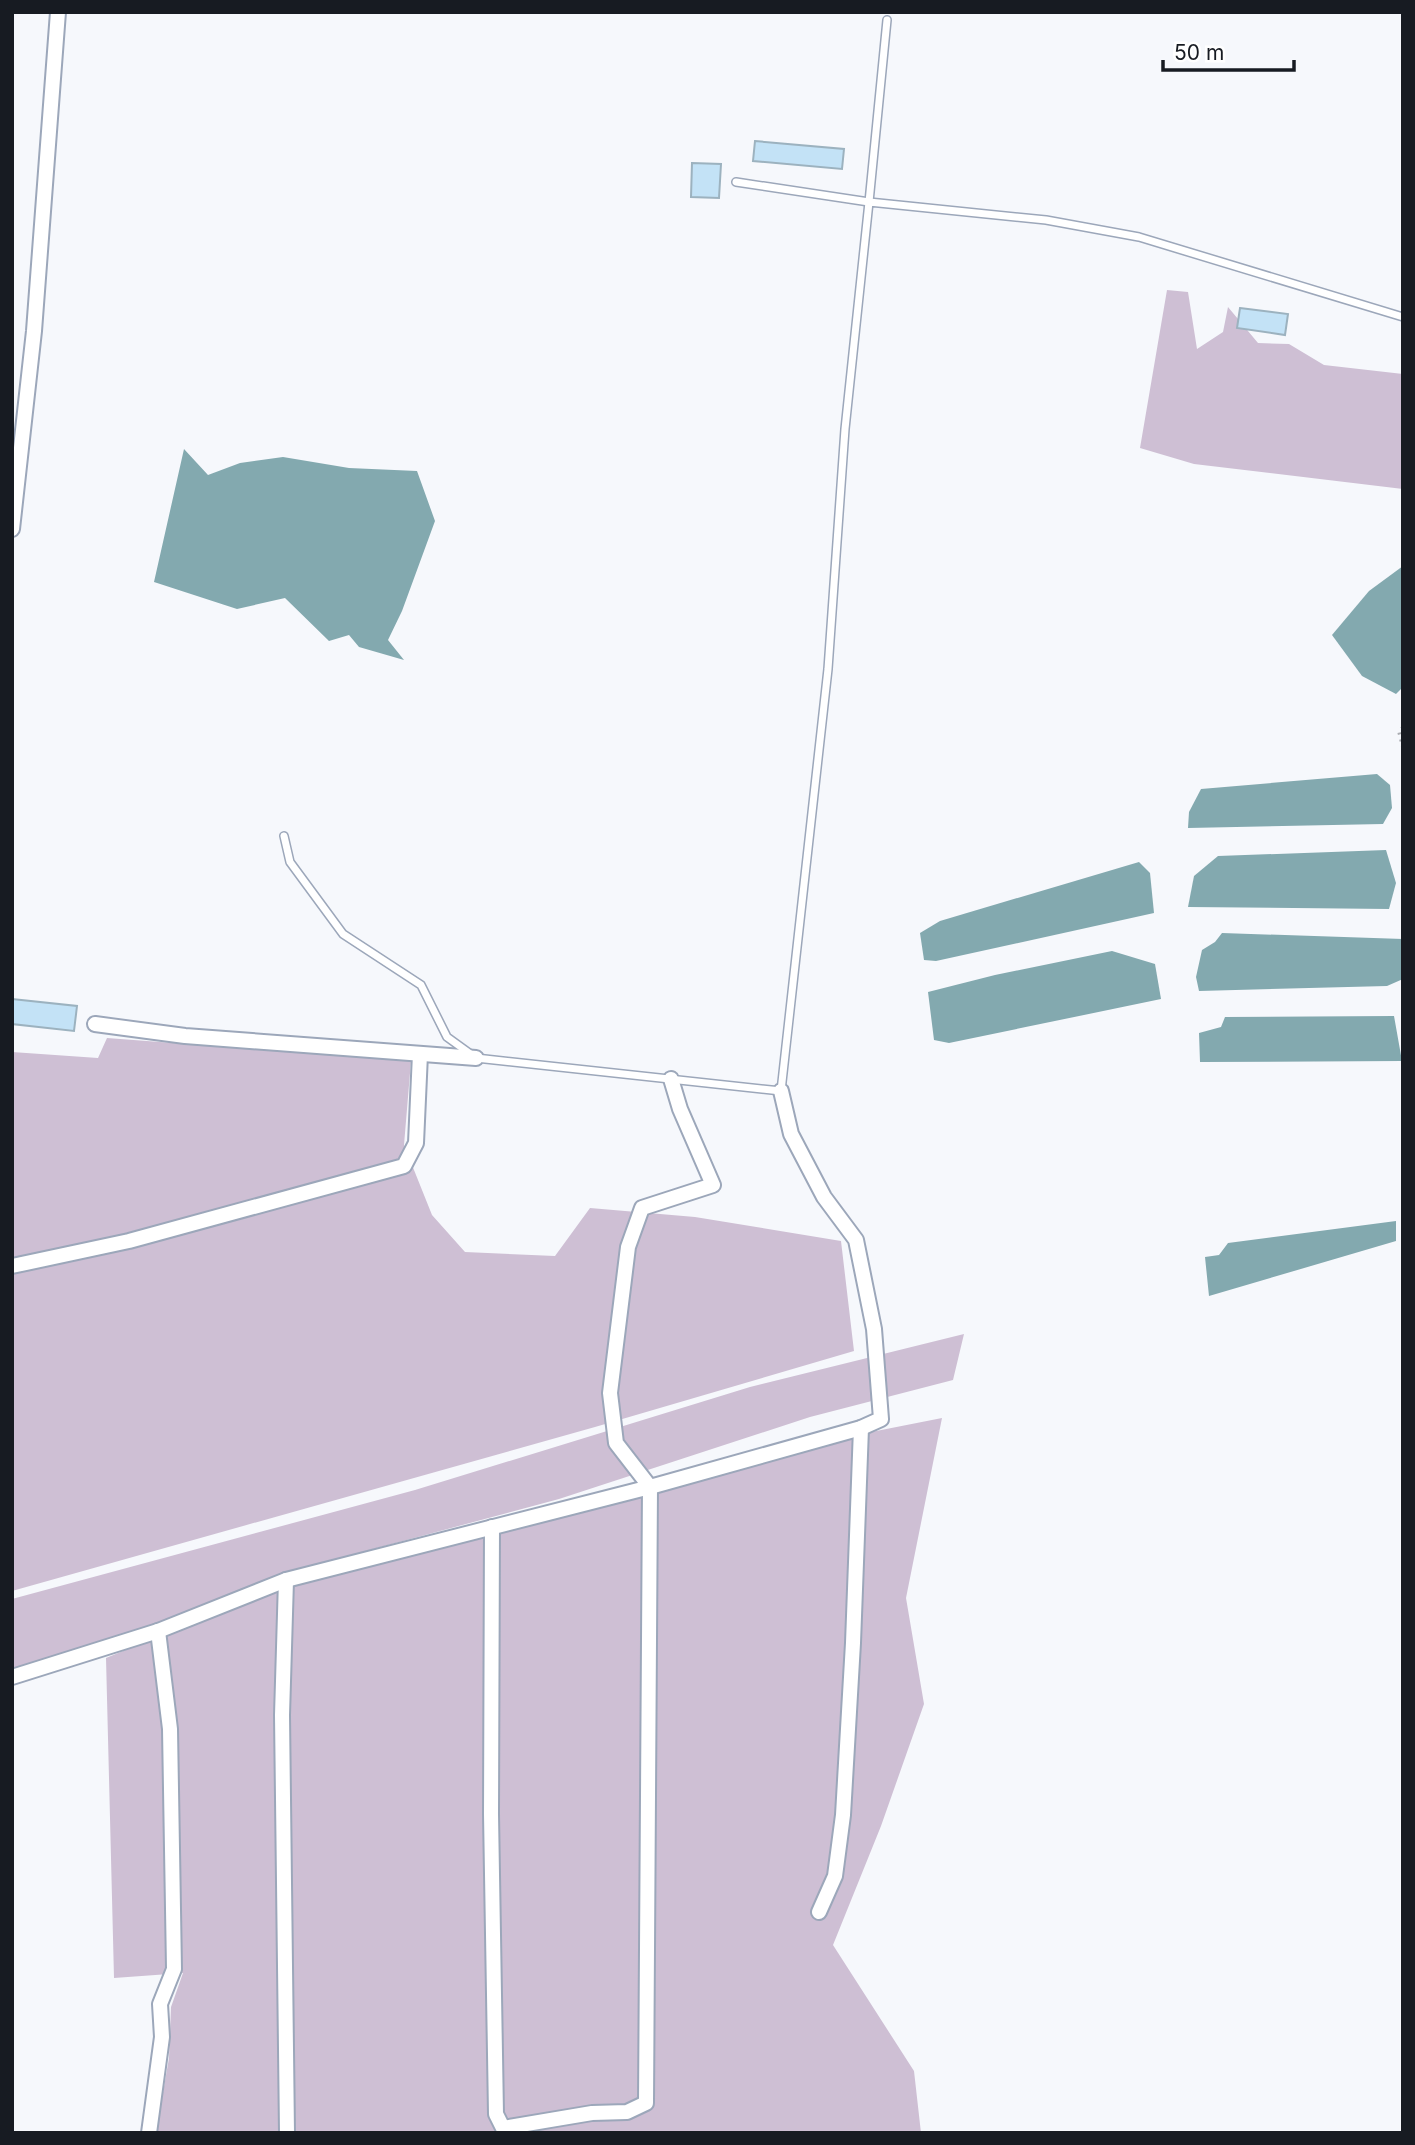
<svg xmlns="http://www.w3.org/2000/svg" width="1415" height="2145" viewBox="0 0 1415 2145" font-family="Inter,sans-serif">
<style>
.green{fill:#cebfd4}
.water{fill:#83a9af}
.building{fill:#c3e2f6;stroke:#9cb2bf;stroke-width:2}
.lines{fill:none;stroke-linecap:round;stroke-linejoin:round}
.lane-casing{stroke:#9ca7ba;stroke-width:10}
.street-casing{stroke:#9ca7ba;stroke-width:18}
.path{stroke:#aaadb2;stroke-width:3.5;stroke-dasharray:2 5;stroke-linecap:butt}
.lane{stroke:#fff;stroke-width:7}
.street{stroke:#fff;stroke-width:14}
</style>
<rect width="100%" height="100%" fill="#f6f8fc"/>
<g class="green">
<path d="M 1167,290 L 1188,292 L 1197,349 L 1223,332 L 1228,307 L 1258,343 L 1289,344 L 1324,365 L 1403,374 L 1403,489 L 1194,464 L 1140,448 Z"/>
<path d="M 107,1038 L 411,1061 L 404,1145 L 432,1215 L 465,1252 L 555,1256 L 590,1208 L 695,1217 L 841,1241 L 854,1351 L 595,1427 L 12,1591 L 12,1052 L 98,1058 Z"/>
<path d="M 964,1334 L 953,1380 L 810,1417 L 559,1499 L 310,1566 L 94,1649 L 12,1670 L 12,1599 L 415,1490 L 750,1387 Z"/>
<path d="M 942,1418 L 906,1598 L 924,1704 L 881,1826 L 833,1945 L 914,2071 L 921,2133 L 156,2133 L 169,2058 L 171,2007 L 183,1973 L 114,1978 L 106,1658 L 281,1586 L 642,1497 L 851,1436 Z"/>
</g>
<g class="water">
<path d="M 184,449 L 208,475 L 240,463 L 283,457 L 349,468 L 417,471 L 435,521 L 402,611 L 388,640 L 404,660 L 359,647 L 349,635 L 329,641 L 285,598 L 237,609 L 154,582 Z"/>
<path d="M 1403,566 L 1403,687 L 1396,694 L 1362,676 L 1332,635 L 1369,591 Z"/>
<path d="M 1377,774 L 1390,785 L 1392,808 L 1383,824 L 1188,828 L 1189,812 L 1201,789 Z"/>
<path d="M 1386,850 L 1396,883 L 1389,909 L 1188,907 L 1194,876 L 1218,856 Z"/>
<path d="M 1139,862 L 1150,873 L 1154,913 L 936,961 L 924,960 L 920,933 L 940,921 Z"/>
<path d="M 1222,933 L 1403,939 L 1403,979 L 1387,986 L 1199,991 L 1196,977 L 1202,950 L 1215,942 Z"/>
<path d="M 1112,951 L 1155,964 L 1161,999 L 949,1043 L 934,1040 L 928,992 L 995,975 Z"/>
<path d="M 1394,1016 L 1402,1061 L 1200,1062 L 1199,1033 L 1221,1027 L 1225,1017 Z"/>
<path d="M 1396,1221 L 1396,1241 L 1209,1296 L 1205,1257 L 1219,1255 L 1228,1243 Z"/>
</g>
<g class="building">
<path d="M 755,141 L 844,149 L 842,169 L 753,161 Z"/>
<path d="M 692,163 L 721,164 L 719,198 L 691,197 Z"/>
<path d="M 1240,308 L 1288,314 L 1285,335 L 1237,328 Z"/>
<path d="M 12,999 L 77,1006 L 74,1031 L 12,1024 Z"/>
</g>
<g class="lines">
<g class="lane-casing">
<g id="lane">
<path d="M 736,182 L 869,202 L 887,20"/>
<path d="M 284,836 L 290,862 L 343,934 L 421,985 L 447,1037 L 476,1058 L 781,1091 L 828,669 L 845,429 L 869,202 L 1046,220 L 1139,237 L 1403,317"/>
</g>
</g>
<g class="street-casing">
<g id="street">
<path d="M 12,529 L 34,331 L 58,12"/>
<path d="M 95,1024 L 185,1036 L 476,1058"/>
<path d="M 12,1266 L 129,1241 L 404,1166 L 416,1143 L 420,1054"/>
<path d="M 492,1527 L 491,1814 L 496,2114 L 503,2128 L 592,2113 L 627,2112 L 646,2103 L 650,1487 L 616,1443 L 610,1393 L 628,1247 L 642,1208 L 713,1185 L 680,1109 L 671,1079"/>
<path d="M 286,1580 L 282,1715 L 287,2133"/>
<path d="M 12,1677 L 158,1631 L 286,1580 L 650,1487 L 861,1428 L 881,1419 L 874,1329 L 856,1240 L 824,1197 L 791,1134 L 781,1091"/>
<path d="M 819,1912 L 835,1876 L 843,1815 L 853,1643 L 861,1428"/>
<path d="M 149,2133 L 162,2037 L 160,2004 L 174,1969 L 170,1729 L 158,1631"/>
</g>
</g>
<path class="path" d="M 1403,727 L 1399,732 L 1403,748"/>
<use href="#lane" class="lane"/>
<use href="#street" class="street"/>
</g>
<rect width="1415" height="2145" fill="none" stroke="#171b22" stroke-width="28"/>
<path d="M1163 60v10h131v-10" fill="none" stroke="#171b22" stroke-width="3.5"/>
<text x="1174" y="60" font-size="21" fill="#171b22" stroke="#ffffff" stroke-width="5" paint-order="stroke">50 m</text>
</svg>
